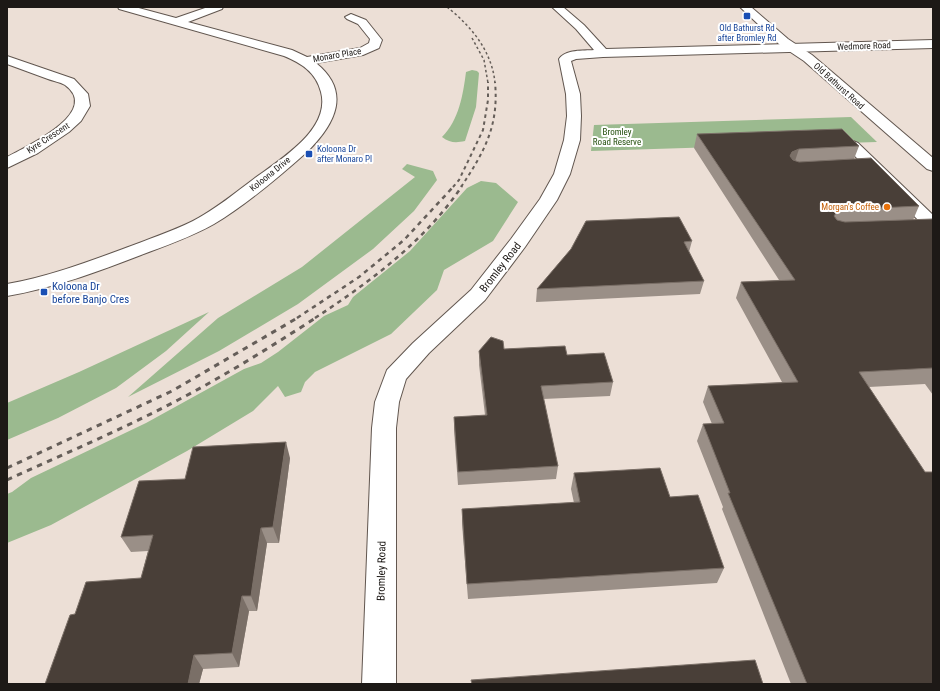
<svg xmlns="http://www.w3.org/2000/svg" width="940" height="691" viewBox="0 0 940 691" font-family="'Roboto Condensed',sans-serif">
<style>
.green{fill:#9bba8f}
.lines{fill:none;stroke-linecap:round;stroke-linejoin:round}
.minor-casing{stroke:#61564f;stroke-width:2}
.major-casing{stroke:#61564f;stroke-width:2}
.minor{fill:#fff;fill-rule:evenodd}
.major{fill:#fff;fill-rule:evenodd}
.rail-far3{stroke:#655e59;stroke-width:1.5;stroke-dasharray:2.5 2.5;stroke-linecap:butt}
.rail-far2{stroke:#655e59;stroke-width:2;stroke-dasharray:3.5 3.5;stroke-linecap:butt}
.rail-far1{stroke:#655e59;stroke-width:2.5;stroke-dasharray:4.5 4.5;stroke-linecap:butt}
.rail{stroke:#655e59;stroke-width:3;stroke-dasharray:5.5 5.5;stroke-linecap:butt}
.wall{fill:#9a8f87}
.shaded-wall{fill:#7a6f67}
.building{fill:#493f38;stroke:#7a6f67}
.transit-dot{fill:#1a4fb4;stroke:#fff;stroke-width:1.5}
.food-dot{fill:#e8710a;stroke:#fff;stroke-width:1.5}
.labels{text-anchor:middle;stroke-width:4;stroke-linejoin:round;paint-order:stroke}
.far-transit-label{font-size:9px;fill:#164399;stroke:#fff}
.far-street-label{font-size:9px;fill:#1d1916;stroke:#fff}
.far-park-label{font-size:9px;fill:#224d0b;stroke:#fff}
.far-food-label{font-size:9px;fill:#c56008;stroke:#fff;text-anchor:end}
.street-label{font-size:11px;fill:#1d1916;stroke:#fff}
.transit-label{font-size:11px;fill:#164399;stroke:#fff;text-anchor:start}
</style>
<rect width="100%" height="100%" fill="#ecdfd6"/>
<g class="green">
<path d="M 472,70 L 477,71 L 479,73 L 476,107 L 465,141 C 456,143 450,143 442,137 C 459,120 463,95 466,72 Z"/>
<path d="M 851,117 L 877,142 L 591,151 L 594,125 Z"/>
<path d="M 407,164 L 433,171 L 437,180 L 414,211 L 373,249 L 298,304 L 219,351 L 128,397 L 218,318 L 302,267 L 415,177 L 402,169 Z"/>
<path d="M 481,181 L 496,183 L 518,202 L 493,241 L 444,270 L 437,290 L 391,334 L 315,372 L 305,382 L 301,392 L 285,397 L 278,386 L 253,411 L 187,451 L 51,525 L 7,543 L 7,494 L 12,492 L 31,478 L 146,423 L 244,369 L 261,363 L 278,352 L 324,316 L 348,305 L 353,297 L 410,251 L 467,188 Z"/>
<path d="M 209,312 L 166,351 L 116,388 L 58,418 L 7,440 L 7,403 L 79,372 Z"/>
</g>
<g class="lines">
<g class="minor-casing">
<g id="minor">
<path d="M 118,7 L 135,7 L 176,18 L 208,7 L 223,7 L 222,9 L 188,22 L 292,50 L 307,57 L 360,48 L 369,43 L 370,39 L 358,24 L 347,19 L 345,17 L 351,14 L 366,20 L 382,40 L 379,48 L 363,55 L 316,63 C 352,92 335,124 308,151 C 280,176 246,205 214,224 C 191,237 165,246 141,255 C 97,272 54,288 7,296 L 7,284 C 47,277 85,263 123,249 C 146,240 171,232 193,221 C 216,209 235,193 255,178 C 281,159 331,129 321,92 C 316,72 301,63 284,56 L 119,9 Z"/>
<path d="M 552,7 L 563,7 L 584,25 L 606,49 L 933,40 L 933,48 L 603,57 L 576,59 L 571,61 L 580,94 L 581,116 L 580,140 L 570,174 L 557,200 L 525,247 L 485,300 L 429,353 L 406,379 L 399,402 L 396,428 L 396,684 L 362,684 L 372,428 L 375,402 L 387,370 L 413,343 L 471,290 L 511,239 L 540,199 L 554,174 L 564,140 L 567,116 L 566,94 L 559,59 C 566,49 583,51 594,50 L 576,29 Z"/>
<path d="M 7,56 L 74,79 L 88,94 L 90,106 L 81,121 L 69,132 L 38,153 L 7,168 L 7,157 C 26,147 102,112 65,85 C 60,82 53,81 48,79 C 34,74 21,69 7,64 Z"/>
<path d="M 853,141 L 858,143 L 933,215 L 933,230 L 927,229 L 848,149 L 845,146 L 848,143 Z"/>
</g>
</g>
<g class="major-casing">
<path id="major" d="M 740,7 L 751,7 L 788,39 L 812,55 L 933,158 L 933,171 L 927,169 L 804,61 L 780,45 Z"/>
</g>
<use href="#minor" class="minor"/>
<use href="#major" class="major"/>
<g class="rail-far3">
<path d="M 447,7 C 471,26 492,51 495,83"/>
<path d="M 472,38 L 484,60 L 488,83"/>
</g>
<g class="rail-far2">
<path d="M 453,187 L 459,180 L 483,130 L 488,100 L 488,82"/>
<path d="M 461,187 C 485,151 499,125 495,82"/>
</g>
<g class="rail-far1">
<path d="M 297,318 L 359,277 L 404,240 L 454,186"/>
<path d="M 315,318 C 370,282 426,240 462,186"/>
</g>
<g class="rail">
<path d="M 7,468 L 172,391 L 299,317"/>
<path d="M 7,480 C 64,454 123,429 178,400 C 226,375 272,346 317,317"/>
</g>
</g>
<g class="wall">
<path d="M 697,134 L 859,146 L 854,159 L 919,206 L 913,220 L 933,219 L 933,395 L 925,384 L 869,387 L 933,684 L 791,684 L 722,509 L 723,507 L 697,441 L 703,424 L 712,424 L 703,402 L 708,386 L 782,382 L 736,298 L 741,282 L 779,280 L 694,148 Z"/>
<path d="M 692,241 L 689,252 L 704,281 L 700,294 L 536,302 L 537,289 L 571,249 Z"/>
<path d="M 504,349 L 567,355 L 613,382 L 610,396 L 543,399 L 558,466 L 556,479 L 458,485 L 454,430 L 454,417 L 485,415 L 479,365 L 479,351 Z"/>
<path d="M 290,458 L 279,543 L 267,543 L 257,611 L 249,611 L 239,667 L 203,669 L 199,684 L 45,684 L 75,614 L 141,578 L 148,551 L 131,552 L 121,537 L 185,479 Z"/>
<path d="M 574,473 L 670,497 L 724,568 L 717,583 L 468,599 L 462,524 L 462,509 L 574,503 L 571,489 Z"/>
</g>
<g class="shaded-wall">
<path d="M 799,149 L 794,164 L 790,156 L 792,152 Z"/>
<path d="M 286,442 L 290,458 L 279,543 L 273,527 Z"/>
<path d="M 261,528 L 267,543 L 257,611 L 251,596 Z"/>
<path d="M 242,596 L 249,611 L 239,667 L 232,653 Z"/>
<path d="M 194,655 L 203,669 L 199,684 L 188,684 Z"/>
</g>
<g class="building">
<path d="M 842,129 L 859,146 L 799,149 L 792,152 L 790,156 L 793,160 L 799,162 L 871,158 L 919,206 L 838,210 L 834,216 L 837,220 L 845,222 L 933,219 L 933,368 L 859,372 L 925,472 L 933,472 L 933,684 L 807,684 L 728,493 L 730,493 L 703,424 L 724,423 L 708,386 L 798,382 L 741,282 L 795,280 L 697,134 Z"/>
<path d="M 679,217 L 692,241 L 684,242 L 704,281 L 537,289 L 571,249 L 586,221 Z"/>
<path d="M 491,337 L 503,341 L 504,349 L 565,346 L 567,355 L 604,353 L 613,382 L 541,386 L 558,466 L 458,472 L 454,417 L 487,415 L 479,351 Z"/>
<path d="M 286,442 L 273,527 L 261,528 L 251,596 L 242,596 L 232,653 L 194,655 L 188,684 L 45,684 L 70,615 L 75,614 L 86,582 L 141,578 L 153,535 L 121,537 L 139,481 L 185,479 L 193,447 Z"/>
<path d="M 660,468 L 670,497 L 698,495 L 724,568 L 467,584 L 462,509 L 580,502 L 574,473 Z"/>
<path d="M 755,660 L 763,684 L 472,684 L 471,680 Z"/>
</g>
<g class="transit-dot">
<rect x="743" y="12" width="8" height="8" rx="2"/>
<rect x="305" y="150" width="8" height="8" rx="2"/>
<rect x="40" y="288" width="8" height="8" rx="2"/>
</g>
<circle class="food-dot" cx="887" cy="207" r="4"/>
<g class="labels">
<g class="far-transit-label">
<text x="747" y="31">Old Bathurst Rd<tspan x="747" dy="10">after Bromley Rd</tspan></text>
<text x="317" y="152" text-anchor="start">Koloona Dr<tspan x="317" dy="10">after Monaro Pl</tspan></text>
</g>
<g class="far-street-label">
<text transform="translate(864 46) rotate(-2)" y="3">Wedmore Road</text>
<text transform="translate(337 55) rotate(-10)" y="3">Monaro Place</text>
<text transform="translate(839 86) rotate(42)" y="3">Old Bathurst Road</text>
<text transform="translate(48 138) rotate(-33)" y="3">Kyre Crescent</text>
<text transform="translate(270 174) rotate(-39)" y="3">Koloona Drive</text>
</g>
<g class="far-park-label">
<text x="617" y="135">Bromley<tspan x="617" dy="10">Road Reserve</tspan></text>
</g>
<g class="far-food-label">
<text x="879" y="210">Morgan's Coffee</text>
</g>
<g class="street-label">
<text transform="translate(500 267) rotate(-52)" y="4">Bromley Road</text>
<text transform="translate(381 571) rotate(-89)" y="4">Bromley Road</text>
</g>
<g class="transit-label">
<text x="52" y="290">Koloona Dr<tspan x="52" dy="13">before Banjo Cres</tspan></text>
</g>
</g>
<rect width="940" height="691" fill="none" stroke="#1d1916" stroke-width="16"/>
</svg>
